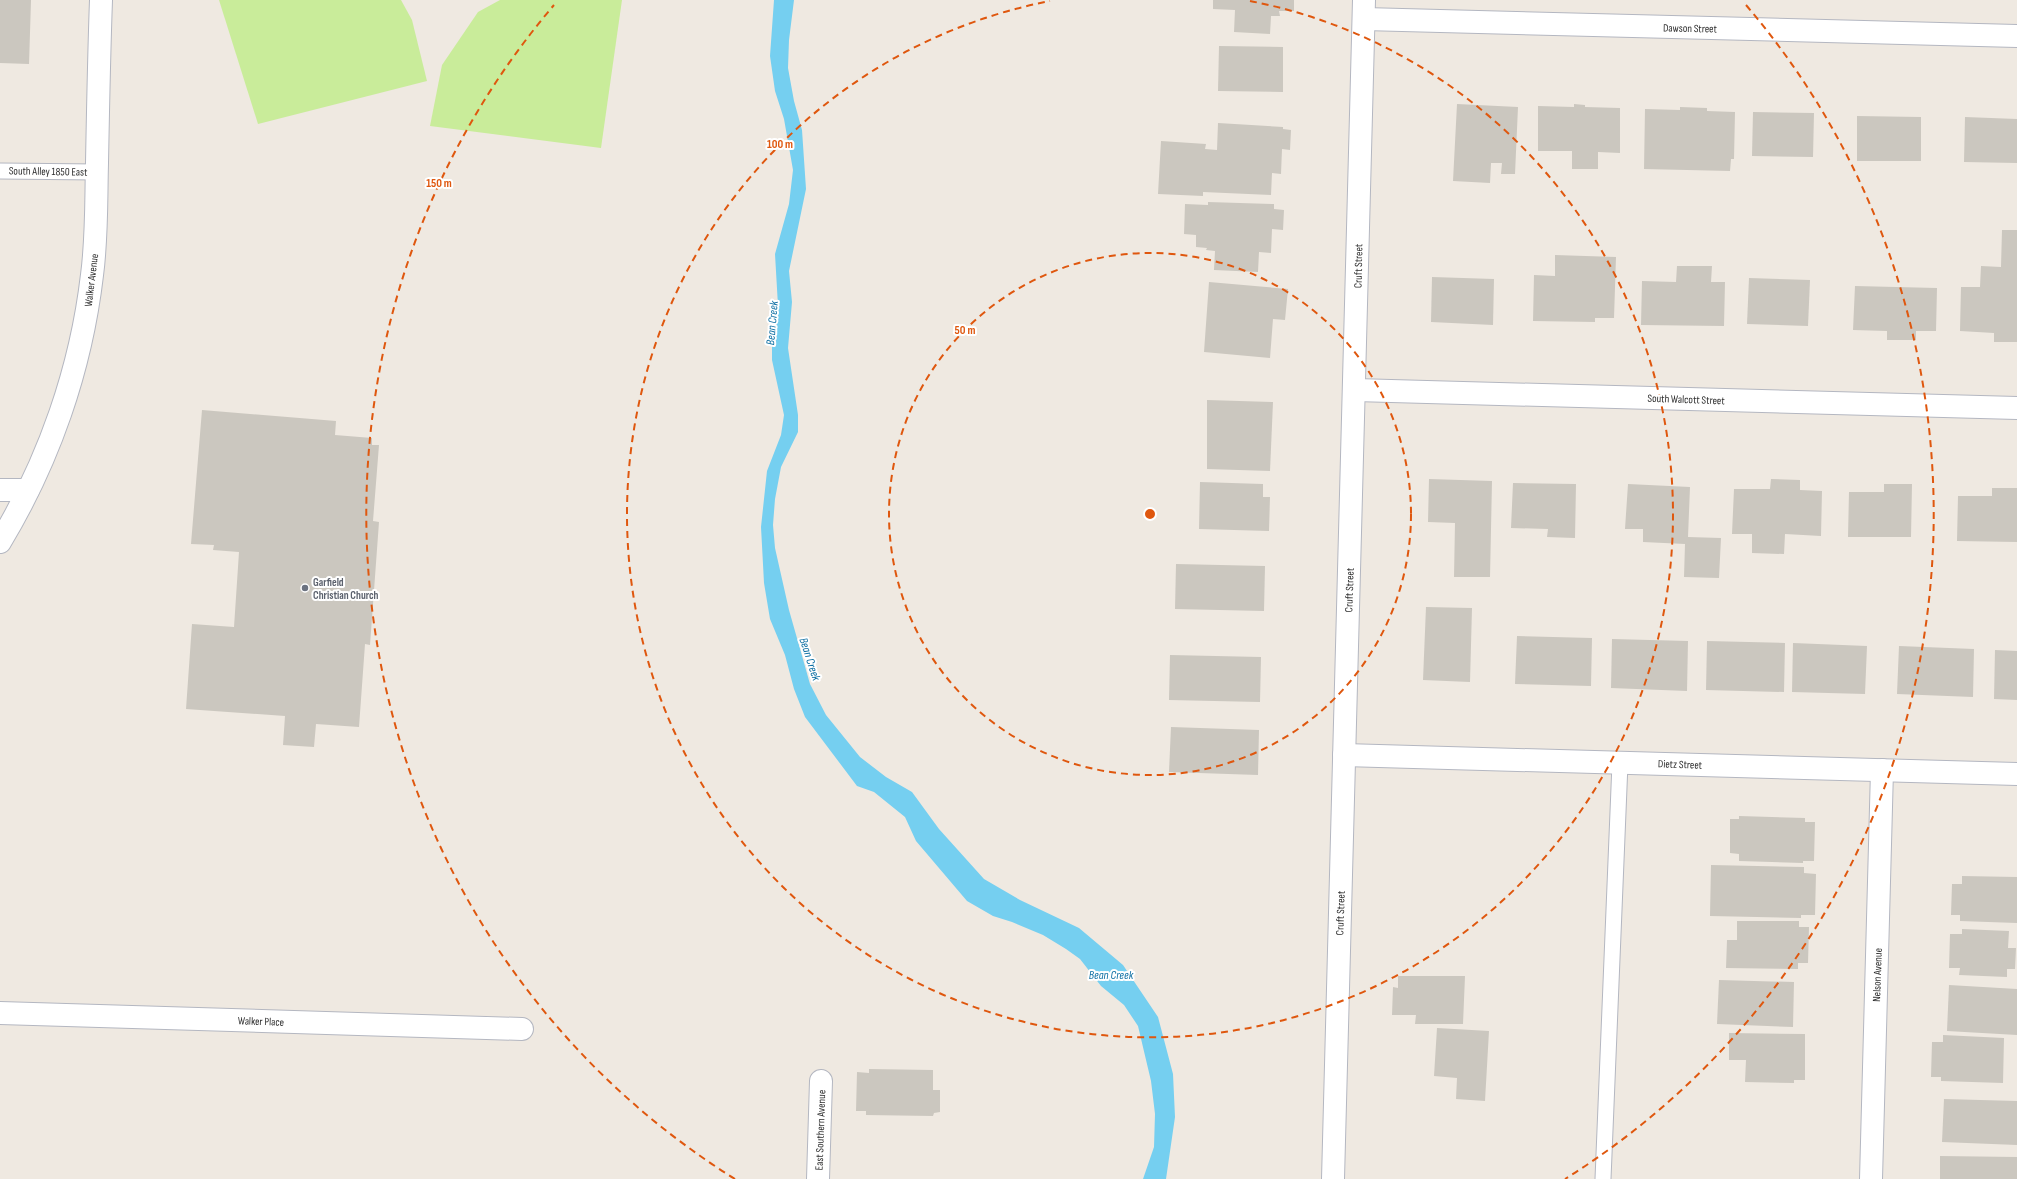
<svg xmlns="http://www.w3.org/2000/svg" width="2017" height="1179" viewBox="0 0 2017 1179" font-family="'Sofia Sans Condensed',sans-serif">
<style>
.pitch{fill:#c9ec9a}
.water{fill:#75cff0}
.building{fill:#cbc7bf}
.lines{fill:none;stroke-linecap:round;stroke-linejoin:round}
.service-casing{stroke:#b4b7c1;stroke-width:17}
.minor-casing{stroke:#b4b7c1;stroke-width:24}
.service{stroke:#fff;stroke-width:15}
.minor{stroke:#fff;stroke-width:22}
.ring{fill:none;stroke:#df570e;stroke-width:2;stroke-dasharray:7 5}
.worship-dot{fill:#6b7280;stroke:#fff;stroke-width:1.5}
.labels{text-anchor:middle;stroke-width:4;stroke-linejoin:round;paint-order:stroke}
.street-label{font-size:11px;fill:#2e2e2e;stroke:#fff}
.worship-label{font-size:11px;font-weight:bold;fill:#5b616d;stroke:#fff;text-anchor:start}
.water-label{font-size:12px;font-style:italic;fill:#0d6fa3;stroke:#fff}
.centre{fill:#df570e;stroke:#fff;stroke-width:2}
.ring-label{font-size:12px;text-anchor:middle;font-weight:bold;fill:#df570e;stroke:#fff;stroke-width:4;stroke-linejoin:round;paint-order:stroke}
</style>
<rect width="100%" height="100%" fill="#efe9e1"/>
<g class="pitch">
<path d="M 219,0 L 401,0 L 412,20 L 427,81 L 258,124 Z"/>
<path d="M 500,0 L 622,0 L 601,148 L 430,126 L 442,65 L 478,12 Z"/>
</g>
<path class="water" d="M 774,0 L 794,0 L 789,40 L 788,68 L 794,101 L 802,130 L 806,189 L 789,271 L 792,302 L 788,348 L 798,415 L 798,432 L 781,467 L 775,499 L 773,525 L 775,548 L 789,610 L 810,684 L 826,715 L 860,757 L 886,777 L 912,792 L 939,829 L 984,879 L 1020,900 L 1079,928 L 1123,965 L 1158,1017 L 1173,1074 L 1175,1117 L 1166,1179 L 1143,1179 L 1154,1147 L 1155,1114 L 1151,1081 L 1138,1026 L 1124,1005 L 1101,986 L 1080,959 L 1066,949 L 1043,935 L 1012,922 L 993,916 L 967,901 L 916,841 L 905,817 L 874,792 L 857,786 L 805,717 L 794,689 L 785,655 L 770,619 L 764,583 L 761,527 L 767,471 L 781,435 L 784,415 L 772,360 L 772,341 L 778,306 L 775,254 L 789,204 L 793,170 L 784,119 L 775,91 L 770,56 Z"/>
<g class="building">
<path d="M 0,0 L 31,0 L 29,64 L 0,63 Z"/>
<path d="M 1213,0 L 1294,0 L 1294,11 L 1279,11 L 1280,16 L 1271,16 L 1270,34 L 1234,32 L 1235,10 L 1213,9 Z"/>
<path d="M 1219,46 L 1283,47 L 1283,92 L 1218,91 Z"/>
<path d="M 1457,104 L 1518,107 L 1515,174 L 1501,174 L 1502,163 L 1491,163 L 1490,183 L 1453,181 Z"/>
<path d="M 1574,104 L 1585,105 L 1585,107 L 1620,108 L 1620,153 L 1598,152 L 1598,169 L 1572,169 L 1572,151 L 1538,151 L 1538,106 L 1574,107 Z"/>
<path d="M 1680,107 L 1707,108 L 1707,111 L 1735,112 L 1734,159 L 1731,159 L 1730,171 L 1644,169 L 1645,109 L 1680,110 Z"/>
<path d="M 1753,112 L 1814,113 L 1813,157 L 1752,156 Z"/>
<path d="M 1857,116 L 1921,117 L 1921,161 L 1857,161 Z"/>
<path d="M 1965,117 L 2017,119 L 2017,163 L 1964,162 Z"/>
<path d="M 1218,123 L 1283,127 L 1283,129 L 1291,130 L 1290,150 L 1282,149 L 1281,174 L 1272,173 L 1271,195 L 1203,192 L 1203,196 L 1158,194 L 1161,141 L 1206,144 L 1205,149 L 1217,150 Z"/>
<path d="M 1208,202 L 1274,204 L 1274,209 L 1284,210 L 1283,230 L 1272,229 L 1271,253 L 1259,252 L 1258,272 L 1214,270 L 1215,251 L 1206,250 L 1207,248 L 1196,247 L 1196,235 L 1184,234 L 1185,204 L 1208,205 Z"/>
<path d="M 2002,230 L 2017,230 L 2017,342 L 1994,342 L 1994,333 L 1960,331 L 1961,287 L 1980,287 L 1981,266 L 2001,267 Z"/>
<path d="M 1555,255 L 1616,257 L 1614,318 L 1595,318 L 1595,322 L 1533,321 L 1534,275 L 1555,276 Z"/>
<path d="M 1677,266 L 1712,266 L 1711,282 L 1725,282 L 1724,326 L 1641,325 L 1642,281 L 1676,282 Z"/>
<path d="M 1432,277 L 1494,279 L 1493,325 L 1431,322 Z"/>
<path d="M 1749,278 L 1810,280 L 1808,326 L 1747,324 Z"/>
<path d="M 1209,282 L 1288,289 L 1285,320 L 1273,319 L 1270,358 L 1204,352 Z"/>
<path d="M 1855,286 L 1937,288 L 1936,331 L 1916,331 L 1916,340 L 1887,340 L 1887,331 L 1853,330 Z"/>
<path d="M 1207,400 L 1273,402 L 1270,471 L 1207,469 Z"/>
<path d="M 202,410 L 336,421 L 335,435 L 372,438 L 372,445 L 379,445 L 373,521 L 379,522 L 370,645 L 365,644 L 359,727 L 316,724 L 314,747 L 283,745 L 285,716 L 186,709 L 192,624 L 234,627 L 239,552 L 213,550 L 214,545 L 191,544 Z"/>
<path d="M 1429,479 L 1492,481 L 1490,577 L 1454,577 L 1455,523 L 1428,522 Z"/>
<path d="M 1771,479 L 1800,480 L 1800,490 L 1822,491 L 1821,536 L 1785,534 L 1784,554 L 1752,553 L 1752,534 L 1732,534 L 1734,489 L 1770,489 Z"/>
<path d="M 1200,482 L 1263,484 L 1263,497 L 1270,497 L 1269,531 L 1199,529 Z"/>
<path d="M 1513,483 L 1576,484 L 1575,538 L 1547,537 L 1548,529 L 1511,528 Z"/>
<path d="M 1628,484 L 1690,487 L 1688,537 L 1721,538 L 1719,578 L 1684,577 L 1685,544 L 1643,542 L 1643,529 L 1625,529 Z"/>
<path d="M 1884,484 L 1912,484 L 1911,537 L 1848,537 L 1849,492 L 1884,492 Z"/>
<path d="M 1992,488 L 2017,488 L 2017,542 L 1957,541 L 1958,496 L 1992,496 Z"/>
<path d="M 1176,564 L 1265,566 L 1264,611 L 1175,609 Z"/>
<path d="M 1426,607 L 1472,608 L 1470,682 L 1423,680 Z"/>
<path d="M 1517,636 L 1592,638 L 1591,686 L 1515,684 Z"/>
<path d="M 1612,639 L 1688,641 L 1687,691 L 1611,688 Z"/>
<path d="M 1707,641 L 1785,643 L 1784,692 L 1706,690 Z"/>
<path d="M 1793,643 L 1867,646 L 1865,694 L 1792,692 Z"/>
<path d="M 1899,646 L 1974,649 L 1973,697 L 1897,694 Z"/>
<path d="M 1995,650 L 2017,651 L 2017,700 L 1994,699 Z"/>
<path d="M 1170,655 L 1261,657 L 1260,702 L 1169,700 Z"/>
<path d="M 1171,727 L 1259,730 L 1258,775 L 1169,772 Z"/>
<path d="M 1739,816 L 1805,818 L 1805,822 L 1815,822 L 1814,861 L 1803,861 L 1803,863 L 1739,861 L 1739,854 L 1730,853 L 1730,819 L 1739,819 Z"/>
<path d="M 1711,865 L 1804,867 L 1804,873 L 1816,874 L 1815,915 L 1801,915 L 1801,918 L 1710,916 Z"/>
<path d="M 1962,876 L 2017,877 L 2017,923 L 1960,921 L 1960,915 L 1951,915 L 1952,884 L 1962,884 Z"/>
<path d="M 1737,921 L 1799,921 L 1799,927 L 1809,927 L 1808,963 L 1798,963 L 1798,969 L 1726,968 L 1727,940 L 1737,940 Z"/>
<path d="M 1962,929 L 2009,931 L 2008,948 L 2016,948 L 2015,969 L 2007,969 L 2007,977 L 1959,975 L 1960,968 L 1949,968 L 1950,934 L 1962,934 Z"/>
<path d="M 1398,976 L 1465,976 L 1463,1024 L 1415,1024 L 1416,1015 L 1392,1015 L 1393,987 L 1398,988 Z"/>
<path d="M 1719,980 L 1794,982 L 1793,1027 L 1717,1024 Z"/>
<path d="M 1949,985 L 2017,989 L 2017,1035 L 1947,1031 Z"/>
<path d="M 1437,1028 L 1489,1031 L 1485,1101 L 1456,1099 L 1457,1078 L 1434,1076 Z"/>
<path d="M 1729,1033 L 1805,1034 L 1805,1080 L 1794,1080 L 1794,1083 L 1745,1082 L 1746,1060 L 1729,1060 Z"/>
<path d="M 1943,1035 L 2004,1038 L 2003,1083 L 1941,1081 L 1941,1077 L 1931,1077 L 1932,1042 L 1943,1042 Z"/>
<path d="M 869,1069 L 933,1070 L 933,1090 L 940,1090 L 940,1112 L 934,1113 L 933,1116 L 866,1115 L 866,1111 L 856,1111 L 857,1072 L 869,1073 Z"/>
<path d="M 1944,1099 L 2017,1101 L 2017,1145 L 1942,1142 Z"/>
<path d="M 1940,1156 L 2017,1157 L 2017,1179 L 1940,1179 Z"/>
</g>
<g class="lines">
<g class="service-casing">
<g id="service">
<path d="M 0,171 L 97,172"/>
<path d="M 1603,1179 L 1620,763"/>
</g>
</g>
<g class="minor-casing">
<g id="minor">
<path d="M 1364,19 L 2017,36"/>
<path d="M 1355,390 L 2017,408"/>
<path d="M 0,490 L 28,490"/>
<path d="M 0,542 C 49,461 81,369 92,275 C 97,238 96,201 97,163 C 98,109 99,54 101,0"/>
<path d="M 1344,755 L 2017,774"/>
<path d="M 0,1013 L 522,1029"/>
<path d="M 818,1179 L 821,1081"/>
<path d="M 1333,1179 L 1364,0"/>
<path d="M 1871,1179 L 1882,770"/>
</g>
</g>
<use href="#service" class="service"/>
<use href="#minor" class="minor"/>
</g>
<g class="ring">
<circle cx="1150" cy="514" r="261"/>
<path d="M1250 1A523 523 0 1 1 1050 1"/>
<path d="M735 1179A784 784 0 0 1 554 5M1746 5A784 784 0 0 1 1565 1179"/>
</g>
<circle class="worship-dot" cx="305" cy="588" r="4"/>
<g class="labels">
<g class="street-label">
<text transform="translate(1690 28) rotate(1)" y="4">Dawson Street</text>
<text transform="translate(48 171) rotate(1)" y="4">South Alley 1850 East</text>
<text transform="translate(1358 266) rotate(-89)" y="4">Cruft Street</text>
<text transform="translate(91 280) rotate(-83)" y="4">Walker Avenue</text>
<text transform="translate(1686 399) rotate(2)" y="4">South Walcott Street</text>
<text transform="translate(1349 590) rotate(-88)" y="4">Cruft Street</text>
<text transform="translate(1680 764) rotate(2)" y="4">Dietz Street</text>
<text transform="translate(1340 913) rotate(-88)" y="4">Cruft Street</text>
<text transform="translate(1877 975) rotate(-88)" y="4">Nelson Avenue</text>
<text transform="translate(261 1021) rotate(2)" y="4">Walker Place</text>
<text transform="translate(820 1130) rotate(-88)" y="4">East Southern Avenue</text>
</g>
<g class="worship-label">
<text x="313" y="586">Garfield<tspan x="313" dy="13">Christian Church</tspan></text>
</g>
<g class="water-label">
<text transform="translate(772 323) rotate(-85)" y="4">Bean Creek</text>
<text transform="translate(810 659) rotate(72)" y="4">Bean Creek</text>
<text x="1111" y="979">Bean Creek</text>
</g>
</g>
<circle cx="1150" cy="514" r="6" class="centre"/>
<g class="ring-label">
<text x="780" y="148">100 m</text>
<text x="439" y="187">150 m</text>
<text x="965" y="334">50 m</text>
</g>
</svg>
